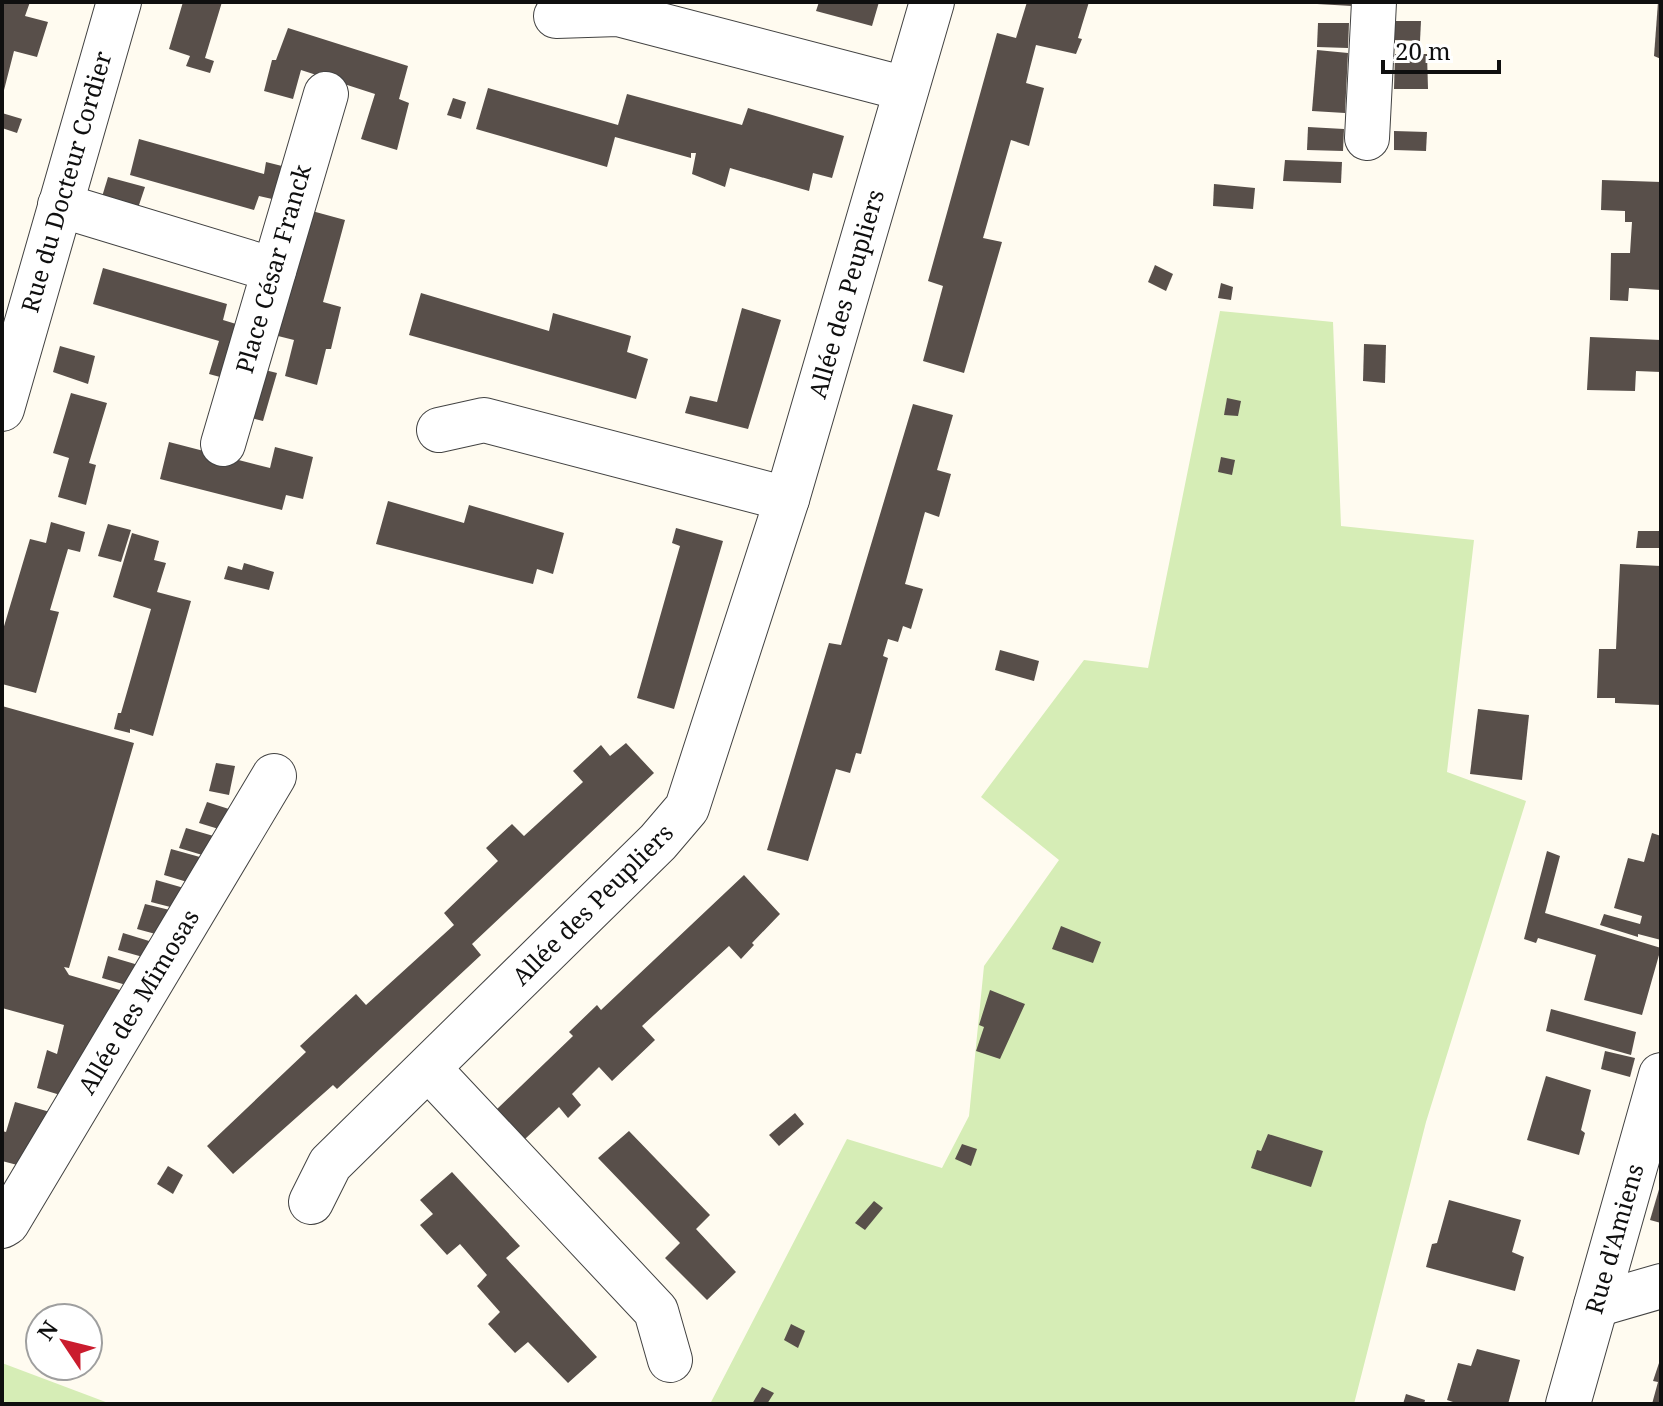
<svg xmlns="http://www.w3.org/2000/svg" width="1663" height="1406" viewBox="0 0 1663 1406" font-family="'Noto Serif',serif">
<style>
.green{fill:#d6edb6}
.building{fill:#584f4a}
.lines{fill:none;stroke-linecap:round;stroke-linejoin:round}
.minor-casing{stroke:#424242;stroke-width:46}
.minor{stroke:#fff;stroke-width:44}
.labels{text-anchor:middle;stroke-width:8;stroke-linejoin:round;paint-order:stroke}
.street-label{font-size:24px;fill:#0f0f0f;stroke:#fff}
</style>
<rect width="100%" height="100%" fill="#fffbf0"/>
<g class="green">
<path d="M 1220,311 L 1333,322 L 1341,526 L 1474,540 L 1447,772 L 1526,801 L 1426,1122 L 1354,1404 L 710,1404 L 847,1139 L 942,1168 L 969,1116 L 984,966 L 1059,860 L 981,797 L 1084,660 L 1148,668 Z"/>
<path d="M 2,1363 L 111,1404 L 2,1404 Z"/>
</g>
<g class="building">
<path d="M 2,2 L 30,2 L 25,16 L 48,22 L 37,57 L 14,51 L 3,94 Z"/>
<path d="M 183,2 L 222,2 L 205,58 L 214,61 L 210,73 L 186,66 L 190,56 L 169,49 Z"/>
<path d="M 819,2 L 879,2 L 872,26 L 816,11 Z"/>
<path d="M 1027,2 L 1089,2 L 1078,38 L 1082,39 L 1076,54 L 1036,45 L 1026,83 L 1044,88 L 1029,146 L 1011,140 L 983,238 L 1002,242 L 964,373 L 923,361 L 943,286 L 928,281 L 997,33 L 1016,38 Z"/>
<path d="M 1317,2 L 1352,2 L 1352,6 L 1317,4 Z"/>
<path d="M 1658,2 L 1661,2 L 1661,59 L 1654,56 Z"/>
<path d="M 1394,21 L 1421,21 L 1420,41 L 1393,40 Z"/>
<path d="M 1318,23 L 1349,23 L 1348,48 L 1317,47 Z"/>
<path d="M 288,28 L 408,66 L 399,99 L 409,103 L 397,150 L 361,139 L 375,94 L 301,70 L 293,99 L 264,91 L 272,60 L 276,60 Z"/>
<path d="M 1317,50 L 1348,53 L 1345,113 L 1312,111 Z"/>
<path d="M 1395,54 L 1427,54 L 1428,89 L 1394,89 Z"/>
<path d="M 488,88 L 618,125 L 627,94 L 742,125 L 748,108 L 844,136 L 832,178 L 813,173 L 809,191 L 730,168 L 725,187 L 692,174 L 696,153 L 691,153 L 691,158 L 615,137 L 607,167 L 476,129 Z"/>
<path d="M 453,98 L 466,102 L 461,119 L 447,115 Z"/>
<path d="M 2,113 L 22,119 L 17,133 L 2,128 Z"/>
<path d="M 1308,127 L 1344,129 L 1343,151 L 1307,150 Z"/>
<path d="M 1394,131 L 1427,132 L 1426,151 L 1394,150 Z"/>
<path d="M 139,139 L 264,174 L 266,162 L 290,168 L 281,201 L 259,196 L 254,210 L 130,175 Z"/>
<path d="M 1285,160 L 1342,162 L 1341,183 L 1283,181 Z"/>
<path d="M 108,177 L 145,187 L 138,208 L 101,200 Z"/>
<path d="M 1602,180 L 1661,182 L 1661,290 L 1629,288 L 1628,301 L 1610,300 L 1611,253 L 1630,253 L 1632,222 L 1625,222 L 1625,211 L 1601,210 Z"/>
<path d="M 1214,184 L 1255,188 L 1253,209 L 1213,206 Z"/>
<path d="M 312,211 L 345,220 L 323,302 L 341,307 L 331,349 L 326,349 L 317,385 L 285,376 L 294,340 L 278,336 Z"/>
<path d="M 1155,265 L 1173,274 L 1166,291 L 1148,282 Z"/>
<path d="M 103,268 L 227,304 L 223,320 L 246,327 L 231,380 L 209,374 L 219,341 L 93,304 Z"/>
<path d="M 1221,283 L 1233,287 L 1231,300 L 1218,298 Z"/>
<path d="M 421,293 L 549,331 L 553,313 L 631,336 L 627,352 L 648,359 L 636,399 L 409,335 Z"/>
<path d="M 742,308 L 781,320 L 748,429 L 685,413 L 690,396 L 717,402 Z"/>
<path d="M 1590,337 L 1661,340 L 1661,372 L 1636,371 L 1635,391 L 1587,390 Z"/>
<path d="M 1364,344 L 1386,345 L 1385,383 L 1363,381 Z"/>
<path d="M 60,346 L 95,356 L 88,384 L 53,372 Z"/>
<path d="M 253,367 L 277,373 L 263,421 L 240,415 Z"/>
<path d="M 71,393 L 107,403 L 89,463 L 96,465 L 86,505 L 58,497 L 69,458 L 53,453 Z"/>
<path d="M 1227,398 L 1241,401 L 1238,416 L 1224,415 Z"/>
<path d="M 913,404 L 953,415 L 937,470 L 951,474 L 939,517 L 925,512 L 905,584 L 923,589 L 911,629 L 903,626 L 898,642 L 888,639 L 883,656 L 888,658 L 861,754 L 856,753 L 850,773 L 836,769 L 808,861 L 767,850 L 829,643 L 841,645 Z"/>
<path d="M 169,442 L 270,468 L 275,447 L 313,457 L 303,499 L 286,495 L 282,510 L 160,479 Z"/>
<path d="M 1221,457 L 1235,460 L 1232,475 L 1218,472 Z"/>
<path d="M 388,501 L 464,523 L 469,505 L 564,533 L 553,574 L 537,569 L 533,584 L 376,544 Z"/>
<path d="M 51,522 L 85,532 L 80,552 L 68,549 L 50,610 L 59,612 L 36,693 L 2,684 L 2,633 L 30,539 L 46,543 Z"/>
<path d="M 108,524 L 131,530 L 121,562 L 98,556 Z"/>
<path d="M 676,528 L 723,541 L 674,709 L 637,698 L 680,546 L 672,543 Z"/>
<path d="M 1638,531 L 1661,531 L 1661,548 L 1636,548 Z"/>
<path d="M 132,533 L 159,541 L 154,560 L 166,563 L 157,592 L 191,601 L 153,736 L 130,729 L 130,733 L 114,729 L 118,713 L 121,713 L 151,609 L 113,597 Z"/>
<path d="M 244,563 L 274,572 L 269,590 L 224,579 L 228,566 L 242,570 Z"/>
<path d="M 1620,564 L 1661,566 L 1661,705 L 1615,703 L 1615,698 L 1597,698 L 1599,649 L 1616,649 Z"/>
<path d="M 1000,650 L 1039,661 L 1034,681 L 995,670 Z"/>
<path d="M 2,706 L 134,743 L 69,968 L 64,967 L 69,975 L 130,993 L 67,1097 L 37,1088 L 47,1050 L 57,1054 L 64,1025 L 2,1008 Z"/>
<path d="M 1478,709 L 1529,715 L 1522,780 L 1470,774 Z"/>
<path d="M 626,743 L 654,773 L 472,944 L 481,955 L 337,1089 L 333,1085 L 233,1174 L 207,1146 L 306,1052 L 300,1046 L 356,994 L 366,1005 L 454,925 L 444,913 L 498,861 L 486,848 L 512,824 L 524,836 L 583,782 L 573,771 L 601,745 L 610,756 Z"/>
<path d="M 216,763 L 235,766 L 229,795 L 209,791 Z"/>
<path d="M 207,802 L 232,810 L 222,830 L 199,823 Z"/>
<path d="M 186,828 L 217,837 L 209,857 L 179,848 Z"/>
<path d="M 1652,833 L 1661,836 L 1661,940 L 1638,934 L 1638,937 L 1600,925 L 1604,914 L 1640,924 L 1642,916 L 1614,908 L 1628,858 L 1644,862 Z"/>
<path d="M 171,849 L 207,859 L 194,884 L 164,875 Z"/>
<path d="M 1547,851 L 1560,856 L 1545,913 L 1661,948 L 1642,1015 L 1584,1000 L 1596,955 L 1538,938 L 1536,943 L 1524,939 Z"/>
<path d="M 744,875 L 780,914 L 752,943 L 754,945 L 741,959 L 729,946 L 642,1026 L 655,1040 L 612,1081 L 599,1067 L 572,1094 L 581,1105 L 568,1118 L 559,1107 L 525,1139 L 497,1109 L 573,1036 L 569,1032 L 597,1005 L 601,1010 Z"/>
<path d="M 156,880 L 184,888 L 178,909 L 151,902 Z"/>
<path d="M 145,904 L 178,912 L 163,936 L 137,929 Z"/>
<path d="M 1061,926 L 1101,942 L 1093,963 L 1052,949 Z"/>
<path d="M 123,933 L 159,944 L 150,959 L 118,950 Z"/>
<path d="M 108,956 L 145,967 L 133,987 L 102,978 Z"/>
<path d="M 990,990 L 1025,1004 L 1000,1059 L 976,1051 L 984,1027 L 979,1025 Z"/>
<path d="M 1551,1009 L 1636,1032 L 1631,1055 L 1546,1031 Z"/>
<path d="M 1605,1051 L 1635,1058 L 1630,1077 L 1601,1069 Z"/>
<path d="M 1546,1076 L 1591,1090 L 1581,1130 L 1585,1133 L 1579,1155 L 1527,1140 Z"/>
<path d="M 15,1102 L 57,1114 L 25,1167 L 2,1161 L 2,1131 L 6,1132 Z"/>
<path d="M 795,1113 L 804,1124 L 779,1146 L 769,1135 Z"/>
<path d="M 629,1131 L 710,1215 L 696,1229 L 736,1272 L 707,1300 L 665,1258 L 680,1243 L 598,1158 Z"/>
<path d="M 1268,1134 L 1323,1151 L 1311,1187 L 1251,1168 L 1257,1150 L 1261,1151 Z"/>
<path d="M 962,1144 L 977,1149 L 971,1166 L 955,1159 Z"/>
<path d="M 168,1166 L 183,1175 L 173,1194 L 157,1184 Z"/>
<path d="M 452,1172 L 520,1246 L 506,1258 L 597,1357 L 568,1383 L 528,1342 L 515,1353 L 488,1324 L 500,1312 L 477,1286 L 487,1275 L 460,1244 L 447,1255 L 420,1225 L 433,1214 L 420,1200 Z"/>
<path d="M 1660,1186 L 1661,1186 L 1661,1223 L 1650,1220 Z"/>
<path d="M 1449,1200 L 1521,1220 L 1512,1252 L 1524,1257 L 1515,1291 L 1426,1267 L 1432,1244 L 1437,1243 Z"/>
<path d="M 874,1201 L 883,1208 L 865,1230 L 855,1223 Z"/>
<path d="M 791,1324 L 805,1331 L 798,1348 L 784,1340 Z"/>
<path d="M 1477,1349 L 1520,1360 L 1508,1404 L 1459,1404 L 1447,1400 L 1458,1363 L 1471,1366 Z"/>
<path d="M 1661,1357 L 1661,1404 L 1652,1404 L 1658,1382 L 1653,1381 Z"/>
<path d="M 762,1387 L 774,1393 L 767,1404 L 752,1404 Z"/>
<path d="M 1406,1394 L 1425,1400 L 1424,1404 L 1403,1404 Z"/>
</g>
<g class="lines">
<g class="minor-casing">
<g id="minor">
<path d="M 556,16 L 618,14 L 906,89"/>
<path d="M 1367,138 L 1374,2"/>
<path d="M 60,205 L 274,270"/>
<path d="M 2,409 L 119,2"/>
<path d="M 439,430 L 484,420 L 787,499"/>
<path d="M 223,444 L 326,94"/>
<path d="M 429,1069 L 656,1311 L 670,1360"/>
<path d="M 311,1202 L 330,1164 L 658,842 L 687,808 L 787,499 L 932,2"/>
<path d="M 2,1226 L 7,1223 L 274,776"/>
<path d="M 1596,1305 L 1661,1286"/>
<path d="M 1568,1404 L 1661,1075"/>
</g>
</g>
<use href="#minor" class="minor"/>
</g>
<g class="labels">
<g class="street-label">
<text transform="translate(67 182) rotate(-74)" y="8">Rue du Docteur Cordier</text>
<text transform="translate(274 269) rotate(-74)" y="8">Place César Franck</text>
<text transform="translate(847 294) rotate(-74)" y="8">Allée des Peupliers</text>
<text transform="translate(593 905) rotate(-45)" y="8">Allée des Peupliers</text>
<text transform="translate(139 1002) rotate(-59)" y="8">Allée des Mimosas</text>
<text transform="translate(1615 1239) rotate(-74)" y="8">Rue d'Amiens</text>
</g>
</g>
<rect width="1663" height="1406" fill="none" stroke="#0f0f0f" stroke-width="8"/>
<g transform="translate(64 1342) rotate(305)"><circle r="38" fill="#ffffff" stroke="#9f9f9f" stroke-width="2"/>
<path d="M0-6L14 30L0 20L-14 30Z" fill="#ca1c2e"/>
<text y="-12" font-size="22" font-weight="bold" text-anchor="middle" fill="#0f0f0f">N</text>
</g>
<path d="M1383 60v12h116v-12" fill="none" stroke="#0f0f0f" stroke-width="4"/>
<text x="1395" y="60" font-size="24" fill="#0f0f0f" stroke="#ffffff" stroke-width="6" paint-order="stroke">20 m</text>
</svg>
